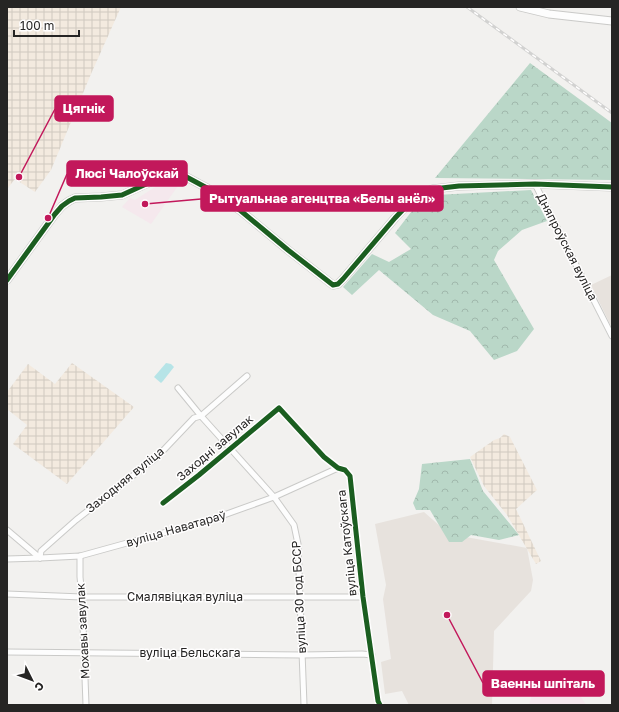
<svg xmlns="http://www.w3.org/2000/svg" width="619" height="712" viewBox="0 0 619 712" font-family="'Golos Text',sans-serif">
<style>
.commercial{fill:#f5e8ed}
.industrial{fill:url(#industrial-grid)}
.built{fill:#e7e2dd}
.forest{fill:url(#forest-crowns)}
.water{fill:#b6e4e7}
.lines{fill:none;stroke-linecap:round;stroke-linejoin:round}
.street-casing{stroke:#cacac8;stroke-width:7}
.secondary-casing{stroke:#cacac8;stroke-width:9}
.street{stroke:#fdfdfd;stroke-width:5}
.secondary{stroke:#fdfdfd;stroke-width:7}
.rail-casing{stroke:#d2d2d1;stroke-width:3}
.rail{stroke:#fffefe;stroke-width:1.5;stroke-dasharray:4.5;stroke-linecap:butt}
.cycleway-casing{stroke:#fffefe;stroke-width:8}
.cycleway{stroke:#1b5e20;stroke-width:5}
.labels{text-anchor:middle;stroke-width:3;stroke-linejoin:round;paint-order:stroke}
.street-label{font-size:12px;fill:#262524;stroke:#fffefe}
.leader{fill:none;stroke:#c2185b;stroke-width:1.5}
.callout-dot{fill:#c2185b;stroke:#fffefe;stroke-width:1.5}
.callout{fill:#c2185b;stroke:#c2185b;stroke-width:1.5}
.callout-label{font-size:13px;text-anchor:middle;font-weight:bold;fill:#fff}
</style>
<defs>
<pattern id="industrial-grid" width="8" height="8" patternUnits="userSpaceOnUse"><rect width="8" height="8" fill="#f3eadf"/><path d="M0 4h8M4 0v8" fill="none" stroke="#d0c9bf"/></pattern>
<pattern id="forest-crowns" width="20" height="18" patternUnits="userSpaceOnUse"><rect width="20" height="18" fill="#bad7c8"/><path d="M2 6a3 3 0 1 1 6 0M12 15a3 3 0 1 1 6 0" fill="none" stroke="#a0b8ac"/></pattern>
</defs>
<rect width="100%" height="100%" fill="#f2f1ef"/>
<g class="commercial">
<path d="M 169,178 L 180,183 L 151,224 L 122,207 L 130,198 L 135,200 Z"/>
<path d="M 566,672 L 586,705 L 529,705 L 533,691 Z"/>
</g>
<g class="industrial">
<path d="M 7,7 L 121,7 L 91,74 L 51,170 L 35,192 L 15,179 L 7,189 Z"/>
<path d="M 72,363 L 134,407 L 67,484 L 13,444 L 27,425 L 7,409 L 7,392 L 28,364 L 55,384 Z"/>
<path d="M 504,434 L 510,437 L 537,490 L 516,509 L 541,561 L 536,564 L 507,515 L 484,486 L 470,457 L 494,440 L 500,438 Z"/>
</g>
<g class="built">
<path d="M 612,275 L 612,328 L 591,285 Z"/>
<path d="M 424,512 L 449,534 L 527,548 L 533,580 L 531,591 L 494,631 L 492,705 L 409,705 L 402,691 L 385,694 L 381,662 L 391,659 L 383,599 L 386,585 L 375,524 Z"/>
</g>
<g class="forest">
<path d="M 530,63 L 612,123 L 612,180 L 435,178 Z"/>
<path d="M 531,190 L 547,221 L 522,230 L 498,251 L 494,260 L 534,329 L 517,351 L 494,360 L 470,331 L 433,315 L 379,270 L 352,295 L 343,287 L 372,254 L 389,262 L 411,249 L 395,233 L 418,203 L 436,195 Z"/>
<path d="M 470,459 L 483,491 L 519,535 L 499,540 L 471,535 L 462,542 L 449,542 L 430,510 L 416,510 L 413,503 L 419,489 L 422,464 Z"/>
</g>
<path class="water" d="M 166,363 L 171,364 L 174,367 L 163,381 L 161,383 L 154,377 Z"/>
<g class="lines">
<g class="street-casing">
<g id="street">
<path d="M 535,184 L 612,336"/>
<path d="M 178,388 L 201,416 L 274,497 L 294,525 L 298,544 L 304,705"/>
<path d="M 163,503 L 199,475 L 279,408 L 324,457 L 338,468 L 345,470 L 350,476 L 363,597 L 378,701 L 380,705"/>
<path d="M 7,530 L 40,558"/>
<path d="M 80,556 L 80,577 L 82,597 L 86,705"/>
<path d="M 40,558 L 41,551 L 76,520 L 157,457 L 194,418 L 201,416 L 247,376"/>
<path d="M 7,559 L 40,558 L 80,556 L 210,520 L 274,497 L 338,468"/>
<path d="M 7,594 L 82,597 L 363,597"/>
<path d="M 7,652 L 302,655 L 362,654 L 372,655"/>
</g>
</g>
<g class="secondary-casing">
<g id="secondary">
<path d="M 520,7 L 549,14 L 612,21"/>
<path d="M 7,280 L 55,214 L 62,206 L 69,201 L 75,198 L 101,197 L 122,195 L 168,174 L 181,174 L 207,188 L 241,211 L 288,250 L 333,285 L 338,284 L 343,279 L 395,218 L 417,195 L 433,189 L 459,186 L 535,184 L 612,187"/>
</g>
</g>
<use href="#street" class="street"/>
<use href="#secondary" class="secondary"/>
<g class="rail-casing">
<path id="rail" d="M 467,7 L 612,113"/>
</g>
<use href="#rail" class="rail"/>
<g class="cycleway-casing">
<g id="cycleway">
<path d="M 7,280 L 55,214 L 62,206 L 69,201 L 75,198 L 101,197 L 122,195 L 168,174 L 181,174 L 207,188 L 241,211 L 288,250 L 333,285 L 338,284 L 343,279 L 395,218 L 417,195 L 433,189 L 459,186 L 535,184 L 612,187"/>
<path d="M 163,503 L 199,475 L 279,408 L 324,457 L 338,468 L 345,470 L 350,476 L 363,597 L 378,701 L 380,705"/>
</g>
</g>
<use href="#cycleway" class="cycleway"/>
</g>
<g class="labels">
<g class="street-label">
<text transform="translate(567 247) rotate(63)" y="4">Дняпроўская вуліца</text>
<text transform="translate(215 448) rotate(-40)" y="4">Заходні завулак</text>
<text transform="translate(125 480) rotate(-39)" y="4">Заходняя вуліца</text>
<text transform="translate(176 529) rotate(-16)" y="4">вуліца Наватараў</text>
<text transform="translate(347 543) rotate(-96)" y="4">вуліца Катоўскага</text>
<text x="185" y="601">Смалявіцкая вуліца</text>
<text transform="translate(299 597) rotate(-93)" y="4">вуліца 30 год БССР</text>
<text transform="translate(83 631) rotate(-93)" y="4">Мохавы завулак</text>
<text x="190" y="657">вуліца Бельскага</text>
</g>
</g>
<path class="leader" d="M19 177L55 109M48 218L67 174M145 204L201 199M447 615L483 683"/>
<g class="callout-dot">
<circle cx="19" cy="177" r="4"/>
<circle cx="48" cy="218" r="4"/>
<circle cx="145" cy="204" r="4"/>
<circle cx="447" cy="615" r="4"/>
</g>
<g class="callout">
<rect x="55" y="96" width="58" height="25" rx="4"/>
<rect x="67" y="161" width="120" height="25" rx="4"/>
<rect x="201" y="186" width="242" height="25" rx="4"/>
<rect x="483" y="671" width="121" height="25" rx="4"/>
</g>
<g class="callout-label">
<text x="84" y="113">Цягнік</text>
<text x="127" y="178">Люсі Чалоўскай</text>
<text x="322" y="203">Рытуальнае агенцтва «Белы анёл»</text>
<text x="543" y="688">Ваенны шпіталь</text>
</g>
<rect width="619" height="712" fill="none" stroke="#262524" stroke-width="16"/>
<g transform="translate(32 680) rotate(132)" stroke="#fffefe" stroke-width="3" paint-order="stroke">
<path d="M0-3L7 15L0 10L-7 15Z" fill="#262524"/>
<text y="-6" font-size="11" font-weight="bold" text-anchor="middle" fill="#262524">С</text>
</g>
<path d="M14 30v6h65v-6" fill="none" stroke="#262524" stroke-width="2"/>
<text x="20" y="30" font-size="12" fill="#262524" stroke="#fffefe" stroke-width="3" paint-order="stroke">100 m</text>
</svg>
